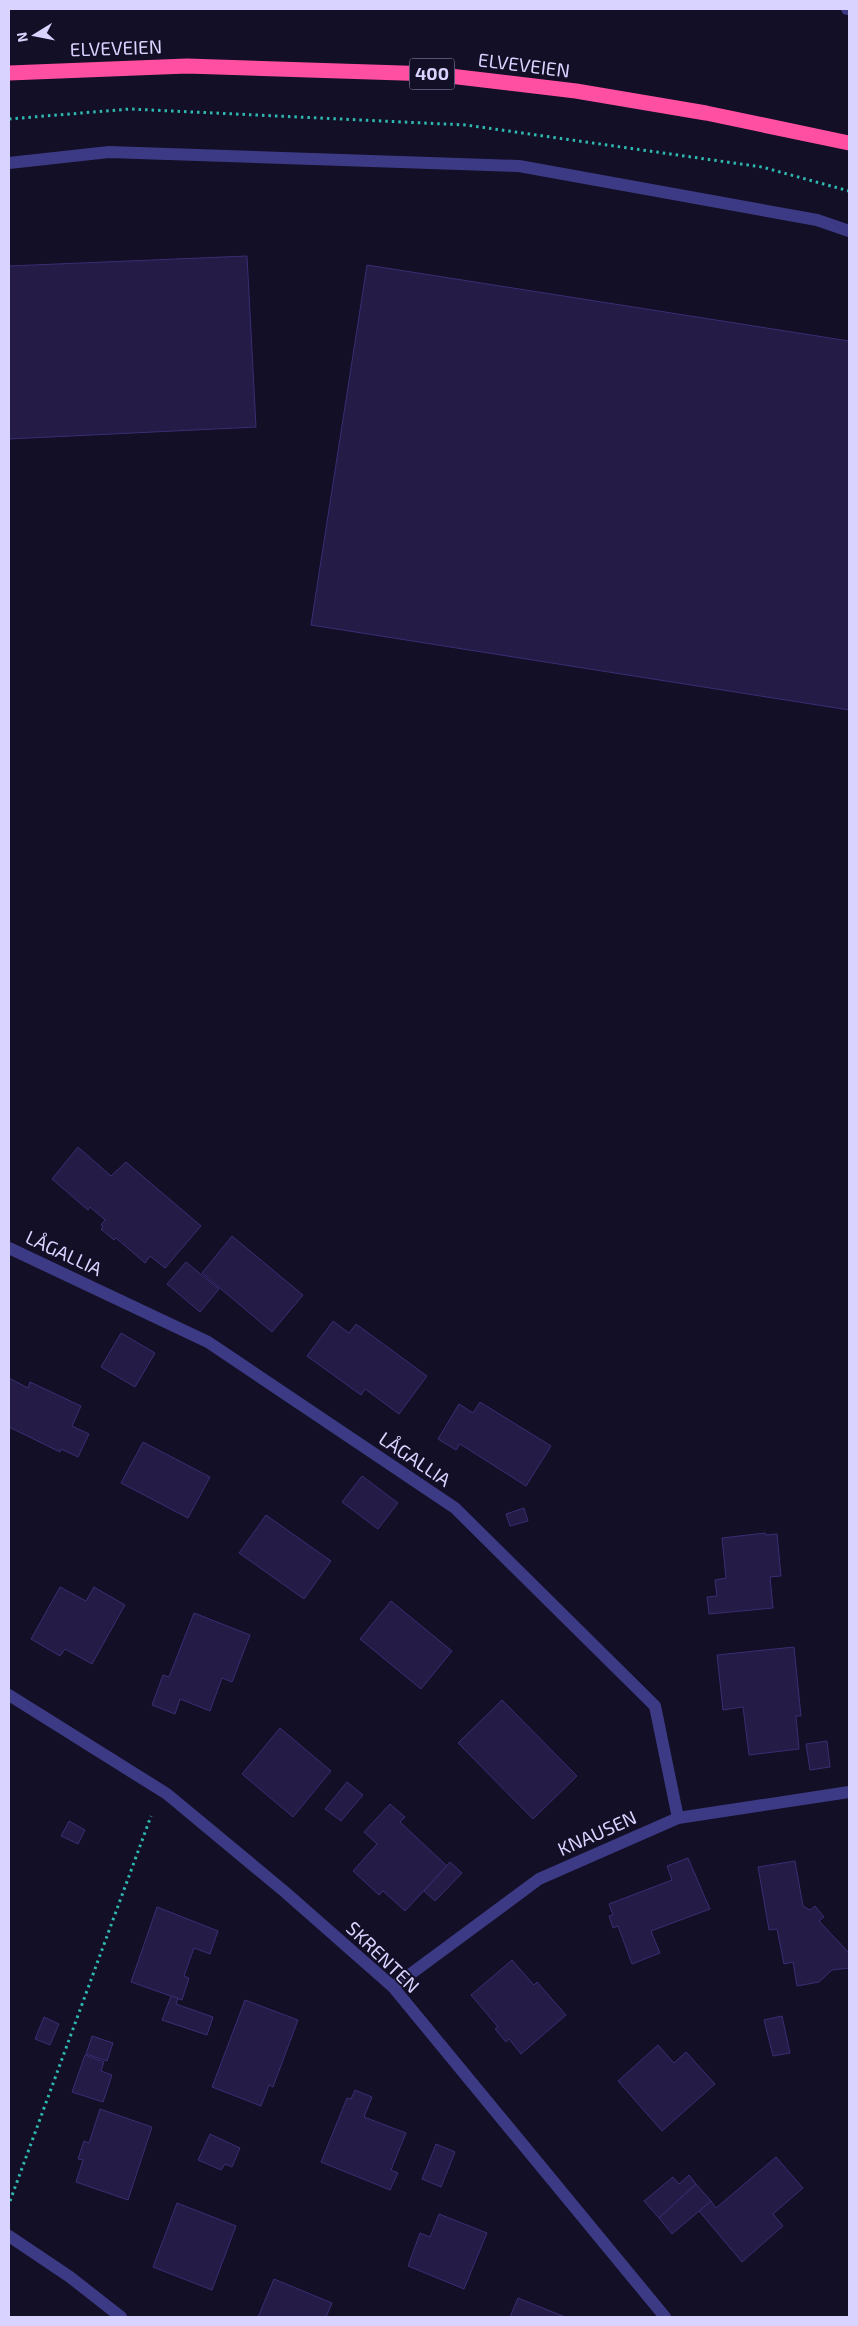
<svg xmlns="http://www.w3.org/2000/svg" width="858" height="2326" viewBox="0 0 858 2326" font-family="'Exo 2',sans-serif">
<style>
.building{fill:#241b47;stroke:#3b2d73}
.lines{fill:none;stroke-linecap:round;stroke-linejoin:round}
.path{stroke:#2fb8b0;stroke-width:3;stroke-dasharray:2.5 4;stroke-linecap:butt}
.minor{stroke:#3d3a85;stroke-width:12}
.highway{stroke:#ff4fa3;stroke-width:15}
.labels{text-anchor:middle;stroke-width:4;stroke-linejoin:round;paint-order:stroke}
.shield{fill:#130f26;stroke:#9e99be;stroke-width:1}
.shield-label{font-size:18px;font-weight:bold;fill:#d9d4ff}
.street-label{font-size:19px;fill:#d9d4ff;stroke:#130f26}
</style>
<rect width="100%" height="100%" fill="#130f26"/>
<g class="building">
<path d="M 247,256 L 256,427 L 9,439 L 9,266 Z"/>
<path d="M 367,265 L 849,341 L 849,710 L 311,625 Z"/>
<path d="M 78,1147 L 111,1176 L 126,1162 L 201,1226 L 165,1268 L 150,1256 L 145,1263 L 116,1238 L 114,1240 L 101,1229 L 103,1227 L 101,1225 L 105,1220 L 90,1207 L 88,1210 L 52,1179 Z"/>
<path d="M 232,1236 L 303,1295 L 272,1332 L 202,1273 Z"/>
<path d="M 186,1262 L 219,1289 L 200,1312 L 167,1284 Z"/>
<path d="M 333,1321 L 349,1333 L 356,1324 L 427,1376 L 399,1414 L 365,1389 L 361,1395 L 307,1356 Z"/>
<path d="M 121,1333 L 155,1353 L 135,1387 L 101,1367 Z"/>
<path d="M 9,1378 L 28,1388 L 30,1382 L 81,1406 L 72,1426 L 89,1434 L 78,1457 L 61,1449 L 60,1452 L 9,1427 Z"/>
<path d="M 480,1402 L 551,1446 L 526,1486 L 460,1444 L 456,1450 L 438,1439 L 459,1404 L 473,1413 Z"/>
<path d="M 143,1442 L 210,1477 L 188,1518 L 121,1483 Z"/>
<path d="M 362,1476 L 398,1503 L 378,1529 L 342,1502 Z"/>
<path d="M 524,1508 L 528,1521 L 510,1526 L 506,1514 Z"/>
<path d="M 266,1515 L 331,1561 L 304,1599 L 239,1553 Z"/>
<path d="M 765,1533 L 766,1535 L 777,1534 L 781,1576 L 770,1577 L 773,1608 L 709,1614 L 707,1597 L 717,1596 L 715,1580 L 726,1578 L 722,1538 Z"/>
<path d="M 60,1587 L 86,1601 L 94,1587 L 125,1605 L 92,1664 L 65,1649 L 60,1656 L 31,1639 Z"/>
<path d="M 391,1601 L 452,1651 L 421,1689 L 360,1639 Z"/>
<path d="M 194,1613 L 250,1635 L 232,1682 L 222,1678 L 210,1711 L 180,1699 L 175,1714 L 152,1705 L 163,1675 L 169,1677 Z"/>
<path d="M 794,1647 L 801,1716 L 796,1716 L 799,1749 L 749,1755 L 743,1707 L 723,1710 L 717,1655 Z"/>
<path d="M 502,1700 L 577,1776 L 533,1819 L 458,1743 Z"/>
<path d="M 280,1728 L 331,1771 L 293,1817 L 242,1774 Z"/>
<path d="M 827,1741 L 830,1767 L 810,1770 L 806,1744 Z"/>
<path d="M 347,1782 L 363,1795 L 341,1821 L 325,1809 Z"/>
<path d="M 390,1804 L 405,1817 L 400,1822 L 447,1866 L 405,1911 L 383,1891 L 379,1895 L 353,1871 L 377,1844 L 364,1832 Z"/>
<path d="M 69,1821 L 85,1830 L 78,1844 L 61,1836 Z"/>
<path d="M 688,1858 L 710,1909 L 651,1931 L 660,1953 L 632,1964 L 618,1926 L 613,1928 L 609,1916 L 613,1915 L 609,1904 L 672,1880 L 667,1866 Z"/>
<path d="M 795,1861 L 803,1906 L 810,1910 L 815,1906 L 824,1917 L 819,1921 L 849,1953 L 849,1968 L 832,1970 L 819,1982 L 797,1986 L 793,1962 L 784,1964 L 777,1929 L 769,1930 L 758,1867 Z"/>
<path d="M 450,1862 L 462,1873 L 435,1901 L 424,1891 Z"/>
<path d="M 157,1907 L 218,1931 L 210,1954 L 194,1948 L 184,1976 L 189,1978 L 182,2000 L 131,1982 Z"/>
<path d="M 512,1960 L 534,1985 L 537,1982 L 566,2015 L 521,2054 L 509,2039 L 506,2042 L 495,2029 L 498,2027 L 471,1995 Z"/>
<path d="M 171,1996 L 178,1998 L 176,2004 L 213,2017 L 207,2035 L 162,2020 Z"/>
<path d="M 245,2000 L 298,2020 L 273,2087 L 269,2085 L 261,2106 L 212,2087 Z"/>
<path d="M 782,2016 L 790,2053 L 773,2056 L 764,2020 Z"/>
<path d="M 44,2017 L 59,2024 L 50,2045 L 35,2039 Z"/>
<path d="M 92,2036 L 113,2043 L 107,2061 L 86,2054 Z"/>
<path d="M 658,2045 L 674,2063 L 686,2052 L 715,2084 L 662,2131 L 618,2081 Z"/>
<path d="M 85,2055 L 104,2062 L 101,2071 L 112,2075 L 103,2102 L 72,2092 Z"/>
<path d="M 355,2090 L 372,2097 L 364,2117 L 406,2133 L 391,2170 L 398,2173 L 390,2190 L 321,2162 L 347,2098 L 351,2099 Z"/>
<path d="M 100,2109 L 152,2127 L 128,2200 L 76,2182 L 83,2160 L 78,2159 L 84,2141 L 89,2143 Z"/>
<path d="M 210,2134 L 240,2148 L 232,2167 L 225,2164 L 221,2170 L 198,2160 Z"/>
<path d="M 436,2144 L 455,2152 L 441,2187 L 422,2179 Z"/>
<path d="M 776,2157 L 803,2188 L 773,2214 L 783,2226 L 742,2262 L 699,2211 L 711,2201 L 716,2208 Z"/>
<path d="M 689,2175 L 696,2184 L 659,2218 L 644,2201 L 673,2177 L 679,2184 Z"/>
<path d="M 696,2184 L 711,2201 L 672,2234 L 659,2218 Z"/>
<path d="M 177,2203 L 236,2226 L 212,2290 L 153,2267 Z"/>
<path d="M 439,2214 L 487,2233 L 464,2289 L 408,2266 L 420,2233 L 430,2237 Z"/>
<path d="M 274,2279 L 332,2303 L 326,2317 L 258,2317 Z"/>
<path d="M 518,2298 L 565,2317 L 510,2317 Z"/>
</g>
<g class="lines">
<g class="path">
<path d="M 9,119 L 130,109 L 466,125 L 762,167 L 849,191"/>
<path d="M 10,2201 L 151,1816"/>
</g>
<g class="minor">
<path d="M 847,9 L 849,9"/>
<path d="M 9,163 L 109,152 L 519,166 L 817,220 L 849,231"/>
<path d="M 9,1248 L 208,1342 L 455,1508 L 655,1706 L 678,1818"/>
<path d="M 9,1695 L 167,1794 L 285,1892 L 393,1987 L 665,2317"/>
<path d="M 393,1987 L 539,1879 L 678,1818 L 849,1792"/>
<path d="M 9,2236 L 70,2277 L 121,2317"/>
</g>
<path class="highway" d="M 9,73 L 187,66 L 433,74 L 576,91 L 706,113 L 849,143"/>
</g>
<g class="labels">
<rect class="shield" x="409.5" y="58.5" width="45" height="31" rx="4"/>
<g class="shield-label">
<text x="432" y="80">400</text>
</g>
<g class="street-label">
<text transform="translate(116 48) rotate(-2)" y="7">ELVEVEIEN</text>
<text transform="translate(524 65) rotate(7)" y="7">ELVEVEIEN</text>
<text transform="translate(64 1253) rotate(25)" y="7">LÅGALLIA</text>
<text transform="translate(415 1459) rotate(34)" y="7">LÅGALLIA</text>
<text transform="translate(597 1833) rotate(-24)" y="7">KNAUSEN</text>
<text transform="translate(383 1957) rotate(44)" y="7">SKRENTEN</text>
</g>
</g>
<rect width="858" height="2326" fill="none" stroke="#d9d4ff" stroke-width="20"/>
<g transform="translate(35 35) rotate(260)" stroke="#130f26" stroke-width="4" paint-order="stroke">
<path d="M0-4L9 19L0 12L-9 19Z" fill="#d9d4ff"/>
<text y="-8" font-size="14" font-weight="bold" text-anchor="middle" fill="#d9d4ff">N</text>
</g>
</svg>
